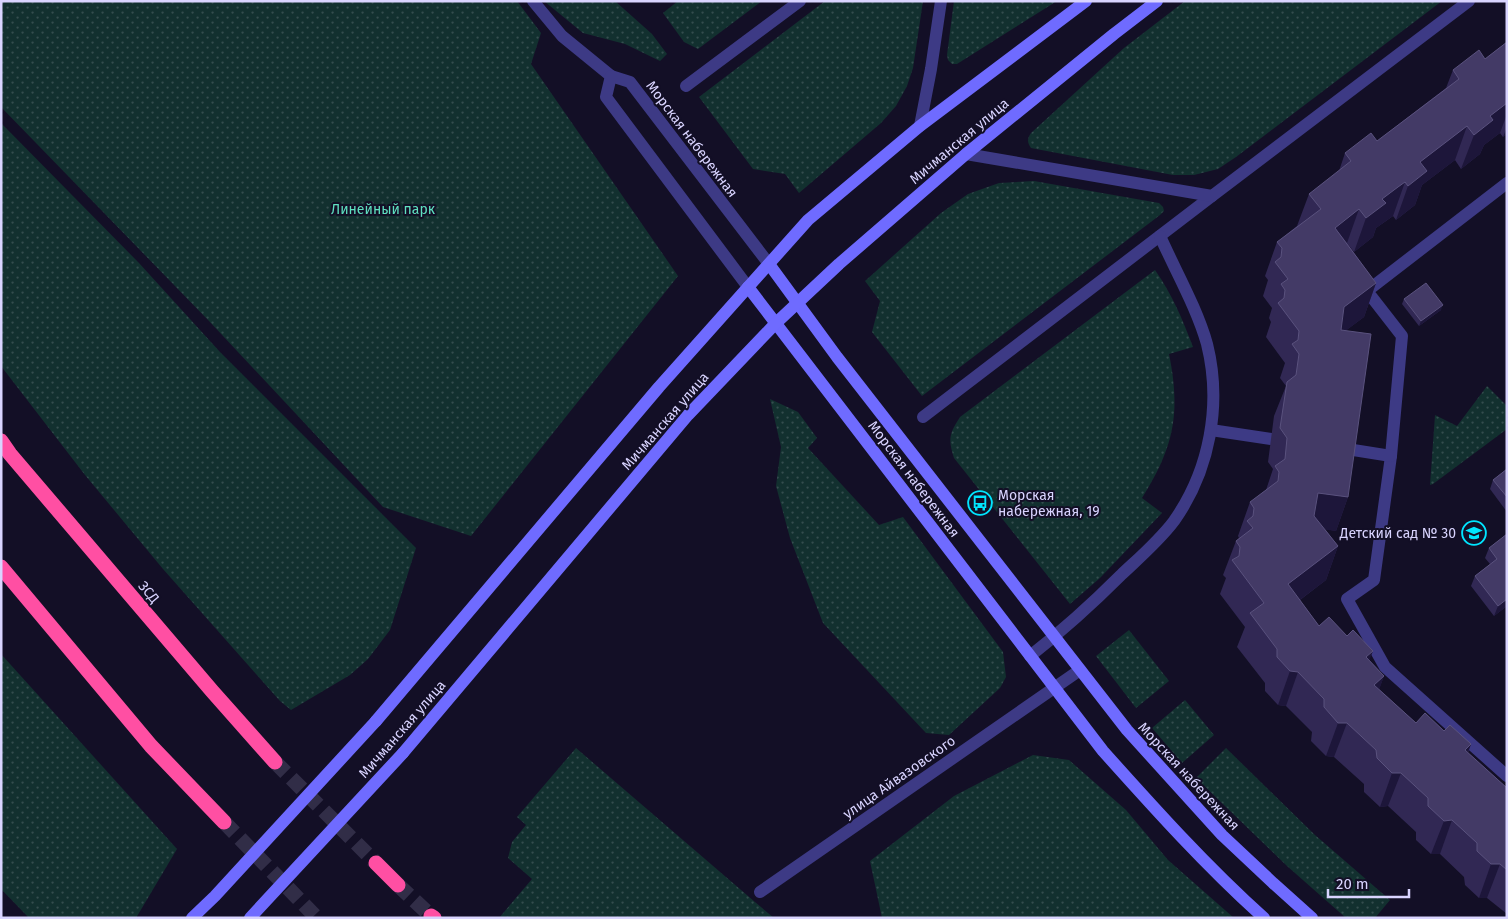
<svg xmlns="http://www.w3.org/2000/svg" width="1508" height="919" viewBox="0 0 1508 919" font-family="'Fira Sans',sans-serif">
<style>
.green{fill:url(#green-dots)}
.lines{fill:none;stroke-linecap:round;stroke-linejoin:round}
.highway-tunnel{stroke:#312d47;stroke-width:15;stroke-dasharray:15 8;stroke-linecap:butt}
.lane{stroke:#3d3a85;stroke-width:12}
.street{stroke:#3d3a85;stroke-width:12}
.secondary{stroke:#6f6bff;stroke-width:12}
.highway{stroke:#ff4fa3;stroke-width:15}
.secondary-bridge{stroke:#6f6bff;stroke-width:12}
.wall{fill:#312854}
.shaded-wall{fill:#1d163a}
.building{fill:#433a66;stroke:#5a527e}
.labels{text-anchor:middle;stroke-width:4;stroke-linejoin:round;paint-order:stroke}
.street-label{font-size:14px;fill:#d9d4ff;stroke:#130f26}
.park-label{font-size:14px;fill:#5fe0c0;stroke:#130f26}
.poi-label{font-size:14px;fill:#d9d4ff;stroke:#130f26;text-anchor:start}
</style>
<defs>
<pattern id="green-dots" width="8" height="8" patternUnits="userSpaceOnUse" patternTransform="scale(1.25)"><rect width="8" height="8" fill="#12302f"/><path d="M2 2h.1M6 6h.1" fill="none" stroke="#344d4e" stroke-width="1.8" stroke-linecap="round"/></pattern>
</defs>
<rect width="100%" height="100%" fill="#130f26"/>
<g class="green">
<path d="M 1,1 L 517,1 L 541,33 L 531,64 L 678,276 L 471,536 L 383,507 L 209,321 L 1,107 Z"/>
<path d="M 544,1 L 615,1 L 652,34 L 667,54 L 660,61 L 625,44 L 583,33 Z"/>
<path d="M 678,1 L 762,1 L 698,49 L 684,42 L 663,13 Z"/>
<path d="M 825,1 L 923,1 L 913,68 L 907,86 L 896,106 L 881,123 L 799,193 L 785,174 L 753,169 L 699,97 Z"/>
<path d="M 954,1 L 1057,1 L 957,64 L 952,64 L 948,60 L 947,55 Z"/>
<path d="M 1185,1 L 1442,1 L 1236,157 L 1218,169 L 1194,175 L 1173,175 L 1031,148 C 1027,142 1027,139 1031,133 L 1124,48 Z"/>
<path d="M 1,123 L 139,263 L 220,352 L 416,548 L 390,630 L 368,659 L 350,675 L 291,710 L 280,701 L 163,569 L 85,475 L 1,366 Z"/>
<path d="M 1034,181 L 1159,203 L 1163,207 L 1164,211 L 1160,215 L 922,396 L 872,332 L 880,301 L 865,281 L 941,213 L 968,194 L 999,183 Z"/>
<path d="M 1155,270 C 1173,296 1182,318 1193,347 L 1169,354 C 1181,413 1174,447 1142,498 L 1162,513 L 1100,578 L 1070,604 L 954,458 C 948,439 949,434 960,417 Z"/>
<path d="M 1487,386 L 1507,406 L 1507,429 L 1433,484 L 1430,485 L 1435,415 L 1457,426 Z"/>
<path d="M 770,399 L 798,412 L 817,438 L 808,448 L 879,525 L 903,517 L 1003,652 L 1006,677 L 1000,688 L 949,735 L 926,733 L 823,623 L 790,538 L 776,486 L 781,447 Z"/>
<path d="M 1129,630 L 1169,681 L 1136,708 L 1096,656 Z"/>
<path d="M 1,654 L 177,849 L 136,918 L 29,918 L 1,889 Z"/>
<path d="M 1185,700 L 1214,735 L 1182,763 L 1152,728 Z"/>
<path d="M 576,748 L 755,902 L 774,918 L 499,918 L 532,879 L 508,858 L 512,842 L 526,825 L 517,817 Z"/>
<path d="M 1226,748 L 1315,835 L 1390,900 L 1375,918 L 1346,918 L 1287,866 L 1196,778 Z"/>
<path d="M 1033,755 L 1069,760 L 1126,810 L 1168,860 L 1234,918 L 882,918 L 870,861 L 954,796 Z"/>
</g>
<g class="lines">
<g class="highway-tunnel">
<path d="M 275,762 L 376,863"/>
<path d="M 224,822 L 317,918"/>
<path d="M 398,885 L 431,916"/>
</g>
<g class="lane">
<path d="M 533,1 L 562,36 L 611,76"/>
<path d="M 686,86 L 800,1"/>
<path d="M 1507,183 L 1367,291 L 1402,336 L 1391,456 L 1374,580 L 1347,599 L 1385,667 L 1507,776"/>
<path d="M 923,417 L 1212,196"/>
<path d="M 1211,430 L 1271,439"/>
<path d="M 1347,449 L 1391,456"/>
<path d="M 1030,656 C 1062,631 1092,604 1121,575 C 1139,558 1159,541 1174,521 C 1210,470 1222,404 1207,344 C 1197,308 1175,270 1160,236"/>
<path d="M 760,892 L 1080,670"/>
</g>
<g class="street">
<path d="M 920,126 L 931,69 L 941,1"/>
<path d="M 966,154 L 1212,196 L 1469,1"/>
<path d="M 748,287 L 606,97 L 611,76 L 630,82 L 769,264"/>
</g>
<g class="secondary">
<path d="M 769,264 L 837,357 L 1127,730 L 1222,835 L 1273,883 L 1312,918"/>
<path d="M 748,287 L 1103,751 C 1154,808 1206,866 1264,918"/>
<path d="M 376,721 L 659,387 L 808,220 L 920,126 L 1086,1"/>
<path d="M 403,753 L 688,415 L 776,323 L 839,264 L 966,154 L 1114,34 L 1157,1"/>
</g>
<g class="highway">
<path d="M 1,441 L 10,454 L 212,691 L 275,762"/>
<path d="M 1,567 L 151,746 L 224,822"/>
<path d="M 376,863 L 398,885"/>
<path d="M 431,916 L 434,918"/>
</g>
<g class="secondary-bridge">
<path d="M 192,918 L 215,896 L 376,721"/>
<path d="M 250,918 L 403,753"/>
</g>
</g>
<g class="wall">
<path d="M 1507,42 L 1507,134 L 1503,137 L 1500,133 L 1484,145 L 1480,154 L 1461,169 L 1455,160 L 1422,185 L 1415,205 L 1396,220 L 1393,216 L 1386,221 L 1376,228 L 1373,237 L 1354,252 L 1347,243 L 1376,283 L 1364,317 L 1345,331 L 1348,497 L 1336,531 L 1325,529 L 1338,546 L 1326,580 L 1300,600 L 1319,626 L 1369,660 L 1384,676 L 1379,689 L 1416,723 L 1444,731 L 1471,744 L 1468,753 L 1507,788 L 1507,914 L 1487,898 L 1479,898 L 1465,885 L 1464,877 L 1440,854 L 1431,854 L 1416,840 L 1416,832 L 1388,806 L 1380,807 L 1364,792 L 1364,784 L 1334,757 L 1326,756 L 1311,741 L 1312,732 L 1286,706 L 1278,705 L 1265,691 L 1265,683 L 1237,647 L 1245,627 L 1220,594 L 1226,578 L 1223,575 L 1236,541 L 1239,538 L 1238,536 L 1250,502 L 1266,490 L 1273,469 L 1268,462 L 1274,416 L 1286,386 L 1280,378 L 1285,363 L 1266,337 L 1271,322 L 1269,318 L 1272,308 L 1263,296 L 1268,280 L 1265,276 L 1277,242 L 1297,226 L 1309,194 L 1339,171 L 1345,153 L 1377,141 L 1446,88 L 1453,70 L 1485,59 Z"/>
<path d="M 1404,299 L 1441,310 L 1419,326 L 1402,304 Z"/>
<path d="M 1507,469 L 1507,512 L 1490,489 L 1493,480 Z"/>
<path d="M 1507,534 L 1507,606 L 1494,616 L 1471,586 L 1475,576 L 1490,564 L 1485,558 L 1489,548 Z"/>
</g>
<g class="shaded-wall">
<path d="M 1507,103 L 1507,114 L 1500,133 L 1484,145 L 1480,154 L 1461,169 L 1474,135 L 1490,116 Z"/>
<path d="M 1467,126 L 1455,160 L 1422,185 L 1415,205 L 1396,220 L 1408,186 L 1420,162 Z"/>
<path d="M 1507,127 L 1507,134 L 1503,137 Z"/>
<path d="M 1405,182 L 1393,216 L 1376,228 L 1373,237 L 1354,252 L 1366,218 L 1382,199 Z"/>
<path d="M 1359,209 L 1347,243 L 1335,228 Z"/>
<path d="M 1376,283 L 1364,317 L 1332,341 L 1344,307 Z"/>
<path d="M 1443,305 L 1441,310 L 1419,326 L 1421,321 Z"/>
<path d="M 1318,493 L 1348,497 L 1336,531 L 1306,527 Z"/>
<path d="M 1338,546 L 1326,580 L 1276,618 L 1288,584 Z"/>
<path d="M 1507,599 L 1507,606 L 1494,616 L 1498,606 Z"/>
<path d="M 1373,651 L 1360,684 L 1366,657 Z"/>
<path d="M 1290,671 L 1298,672 L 1286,706 L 1278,705 Z"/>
<path d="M 1384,676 L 1372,710 L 1374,685 Z"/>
<path d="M 1338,723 L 1347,723 L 1334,757 L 1326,756 Z"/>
<path d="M 1471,744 L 1458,778 L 1465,750 Z"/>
<path d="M 1392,773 L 1401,773 L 1388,806 L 1380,807 Z"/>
<path d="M 1452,820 L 1440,854 L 1431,854 L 1444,821 Z"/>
<path d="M 1491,864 L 1500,864 L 1487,898 L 1479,898 Z"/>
</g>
<g class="building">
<path d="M 1507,42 L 1507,103 L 1490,116 L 1493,120 L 1474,135 L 1467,126 L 1420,162 L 1427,171 L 1408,186 L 1405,182 L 1398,187 L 1382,199 L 1386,203 L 1366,218 L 1359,209 L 1335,228 L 1376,283 L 1344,307 L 1341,330 L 1371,334 L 1348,497 L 1318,493 L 1314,516 L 1338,546 L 1288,584 L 1319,626 L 1329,617 L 1347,636 L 1353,630 L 1373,651 L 1366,657 L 1384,676 L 1374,685 L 1416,723 L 1425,713 L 1444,731 L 1450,725 L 1471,744 L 1465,750 L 1507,788 L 1507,870 L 1500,864 L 1491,864 L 1477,851 L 1477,843 L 1452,820 L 1444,821 L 1428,806 L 1428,798 L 1401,773 L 1392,773 L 1377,758 L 1376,750 L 1347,723 L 1338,723 L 1324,707 L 1324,699 L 1298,672 L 1290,671 L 1277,657 L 1277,649 L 1250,613 L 1264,603 L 1232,560 L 1239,556 L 1240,547 L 1236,541 L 1253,528 L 1247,521 L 1253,516 L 1254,508 L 1250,502 L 1278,481 L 1279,472 L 1275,466 L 1285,459 L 1287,438 L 1280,428 L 1287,382 L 1296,375 L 1299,354 L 1292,344 L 1298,340 L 1299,331 L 1278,303 L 1284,298 L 1285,290 L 1281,284 L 1288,279 L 1275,262 L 1281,257 L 1282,248 L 1277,242 L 1321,209 L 1309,194 L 1351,161 L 1345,153 L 1371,133 L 1377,141 L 1459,79 L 1453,70 L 1479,50 L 1485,59 Z"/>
<path d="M 1426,283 L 1443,305 L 1421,321 L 1404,299 Z"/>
<path d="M 1507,469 L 1507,497 L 1493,480 Z"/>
<path d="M 1507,534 L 1507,599 L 1498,606 L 1475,576 L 1497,559 L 1489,548 Z"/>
</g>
<defs>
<g id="bus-ring" transform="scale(1.25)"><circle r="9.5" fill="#130f26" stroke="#00e5ff" stroke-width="1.5"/><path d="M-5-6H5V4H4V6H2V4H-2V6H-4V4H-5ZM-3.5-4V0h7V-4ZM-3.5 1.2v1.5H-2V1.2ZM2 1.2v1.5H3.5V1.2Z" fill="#00e5ff"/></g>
<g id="school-ring" transform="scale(1.25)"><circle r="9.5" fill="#130f26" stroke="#00e5ff" stroke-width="1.5"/><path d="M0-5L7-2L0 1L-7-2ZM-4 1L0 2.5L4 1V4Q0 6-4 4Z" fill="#00e5ff"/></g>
</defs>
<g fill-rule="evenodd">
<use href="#bus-ring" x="980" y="503"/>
<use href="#school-ring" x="1474" y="533"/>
</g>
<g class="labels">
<g class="street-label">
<text transform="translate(692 139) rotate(53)" y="5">Морская набережная</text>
<text transform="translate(959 141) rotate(-40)" y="5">Мичманская улица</text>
<text transform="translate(665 421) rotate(-49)" y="5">Мичманская улица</text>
<text transform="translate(914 479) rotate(53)" y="5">Морская набережная</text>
<text transform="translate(149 592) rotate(50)" y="5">ЗСД</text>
<text transform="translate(402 729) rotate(-49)" y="5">Мичманская улица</text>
<text transform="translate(1189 776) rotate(47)" y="5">Морская набережная</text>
<text transform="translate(899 777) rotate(-35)" y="5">улица Айвазовского</text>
</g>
<g class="park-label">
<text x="383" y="214">Линейный парк</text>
</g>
<g class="poi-label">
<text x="998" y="500">Морская<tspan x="998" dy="16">набережная, 19</tspan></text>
<text x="1456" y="538" text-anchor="end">Детский сад № 30</text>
</g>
</g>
<rect width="1508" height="919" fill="none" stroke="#d9d4ff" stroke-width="5"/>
<path d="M1328 889v8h81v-8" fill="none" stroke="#d9d4ff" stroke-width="2.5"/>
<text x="1336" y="889" font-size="15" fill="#d9d4ff" stroke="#130f26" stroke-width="4" paint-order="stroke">20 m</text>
</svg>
